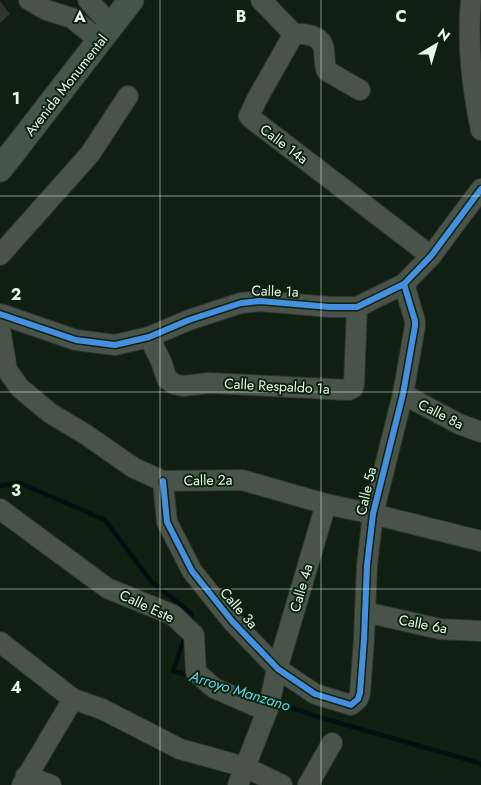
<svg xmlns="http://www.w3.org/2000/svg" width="481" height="785" viewBox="0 0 481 785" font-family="Jost,sans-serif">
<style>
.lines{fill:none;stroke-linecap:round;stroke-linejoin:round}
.stream{stroke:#020f11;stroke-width:4.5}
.building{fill:#30362b}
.minor-casing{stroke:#2e372e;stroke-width:22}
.major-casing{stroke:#2e372e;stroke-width:27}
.minor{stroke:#495349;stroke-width:20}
.major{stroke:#46544c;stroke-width:25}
.cycleway-casing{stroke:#0c230e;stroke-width:9}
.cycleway{stroke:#468fdf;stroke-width:6}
.grid{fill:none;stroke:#e8f7e8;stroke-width:1;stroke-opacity:0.55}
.labels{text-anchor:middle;stroke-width:4;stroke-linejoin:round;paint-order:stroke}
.street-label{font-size:14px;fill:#e8f7e8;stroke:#0c230e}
.water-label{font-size:15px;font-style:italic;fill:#62d3ea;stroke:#0c230e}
.grid-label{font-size:16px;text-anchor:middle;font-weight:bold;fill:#e8f7e8;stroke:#0c230e;stroke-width:4;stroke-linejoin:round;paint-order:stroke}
</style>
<rect width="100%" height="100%" fill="#111e12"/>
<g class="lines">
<g class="stream">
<path d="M 0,486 L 20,483 L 105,520 L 151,581 L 192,614 L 190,622"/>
<path d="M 186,634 L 173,671 L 191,676"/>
<path d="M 249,693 L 265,698"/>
<path d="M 275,702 L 315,716 L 479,763 L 481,765"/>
</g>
</g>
<path class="building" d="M 0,1 L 10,14 L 0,23 Z"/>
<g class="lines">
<g class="minor-casing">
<g id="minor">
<path d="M 29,0 L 46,10 L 72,18 L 100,41"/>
<path d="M 88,0 L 112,26"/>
<path d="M 261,0 L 291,31 L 292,37 L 257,99 L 249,116 L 252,119 L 431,256"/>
<path d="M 471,0 C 467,45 472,86 481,130"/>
<path d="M 292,34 C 305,33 323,35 324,51 C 325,58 324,65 327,71 L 360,90"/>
<path d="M 0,255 L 90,154 L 128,96"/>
<path d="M 0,314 L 76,340 L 115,345 L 149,337 L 189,320 L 241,303 L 260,301 L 330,307 L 357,307 L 404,284 L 431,256 L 481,189"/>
<path d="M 0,329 L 7,370 L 20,388 L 50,413 L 85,434 L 134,468 L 163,481 L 242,480 L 326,504 L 373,514 L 481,541"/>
<path d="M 149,337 L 161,361 L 167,379 L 174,384 L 183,386 L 209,383 L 349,390 L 353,388 L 354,384 L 357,307"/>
<path d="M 403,394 L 459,424 L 481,432"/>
<path d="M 163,481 L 167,522 L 192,571 L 232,621 L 278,669 L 315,694 L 351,705 L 358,699 L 360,693 L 364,639 L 367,565 L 373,514 L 403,394 L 415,326 L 415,321 L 404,284"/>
<path d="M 0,509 L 107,588 L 173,615 L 194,635 L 196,672 L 214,688 L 267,711"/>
<path d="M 365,612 L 440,629 L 481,631"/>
<path d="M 0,642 L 73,699 L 102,709 L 180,749 L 245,767 L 282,785"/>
<path d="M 26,776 L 51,785"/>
<path d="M 22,785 L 73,699"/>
<path d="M 238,785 L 269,706 L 276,673 L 326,504"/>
<path d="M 308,785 L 332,743"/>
</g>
</g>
<g class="major-casing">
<path id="major" d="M 0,169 L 131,0"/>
</g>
<use href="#minor" class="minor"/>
<use href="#major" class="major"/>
<g class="cycleway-casing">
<g id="cycleway">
<path d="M 0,314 L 76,340 L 115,345 L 149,337 L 189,320 L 241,303 L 260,301 L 330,307 L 357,307 L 404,284 L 431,256 L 481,189"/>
<path d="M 163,481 L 167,522 L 192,571 L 232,621 L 278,669 L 315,694 L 351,705 L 358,699 L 360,693 L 364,639 L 367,565 L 373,514 L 403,394 L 415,326 L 415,321 L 404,284"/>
</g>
</g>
<use href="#cycleway" class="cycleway"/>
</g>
<path class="grid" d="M 160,0 L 160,785M 321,0 L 321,785M 0,196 L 481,196M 0,392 L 481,392M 0,589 L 481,589"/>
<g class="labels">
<g class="street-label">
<text transform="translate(66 85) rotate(-52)" y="5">Avenida Monumental</text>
<text transform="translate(284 144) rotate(37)" y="5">Calle 14a</text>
<text transform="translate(275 291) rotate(2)" y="5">Calle 1a</text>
<text transform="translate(277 386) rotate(3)" y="5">Calle Respaldo 1a</text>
<text transform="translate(441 414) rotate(27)" y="5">Calle 8a</text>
<text transform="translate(208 480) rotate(-1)" y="5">Calle 2a</text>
<text transform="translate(366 491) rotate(-77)" y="5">Calle 5a</text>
<text transform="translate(301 588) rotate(-74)" y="5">Calle 4a</text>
<text transform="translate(147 606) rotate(25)" y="5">Calle Este</text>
<text transform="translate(239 608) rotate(49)" y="5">Calle 3a</text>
<text transform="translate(423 624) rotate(11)" y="5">Calle 6a</text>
</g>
<g class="water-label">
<text transform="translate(240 691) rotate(17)" y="5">Arroyo Manzano</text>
</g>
</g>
<g class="grid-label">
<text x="80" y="22">A</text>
<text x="241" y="22">B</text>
<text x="401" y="22">C</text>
<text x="16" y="104">1</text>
<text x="16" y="300">2</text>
<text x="16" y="496">3</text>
<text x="16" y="693">4</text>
</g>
<g transform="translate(436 45) rotate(38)" stroke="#0c230e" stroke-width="4" paint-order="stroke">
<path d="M0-4L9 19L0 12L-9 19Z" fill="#e8f7e8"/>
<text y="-8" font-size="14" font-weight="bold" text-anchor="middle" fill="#e8f7e8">N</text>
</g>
</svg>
